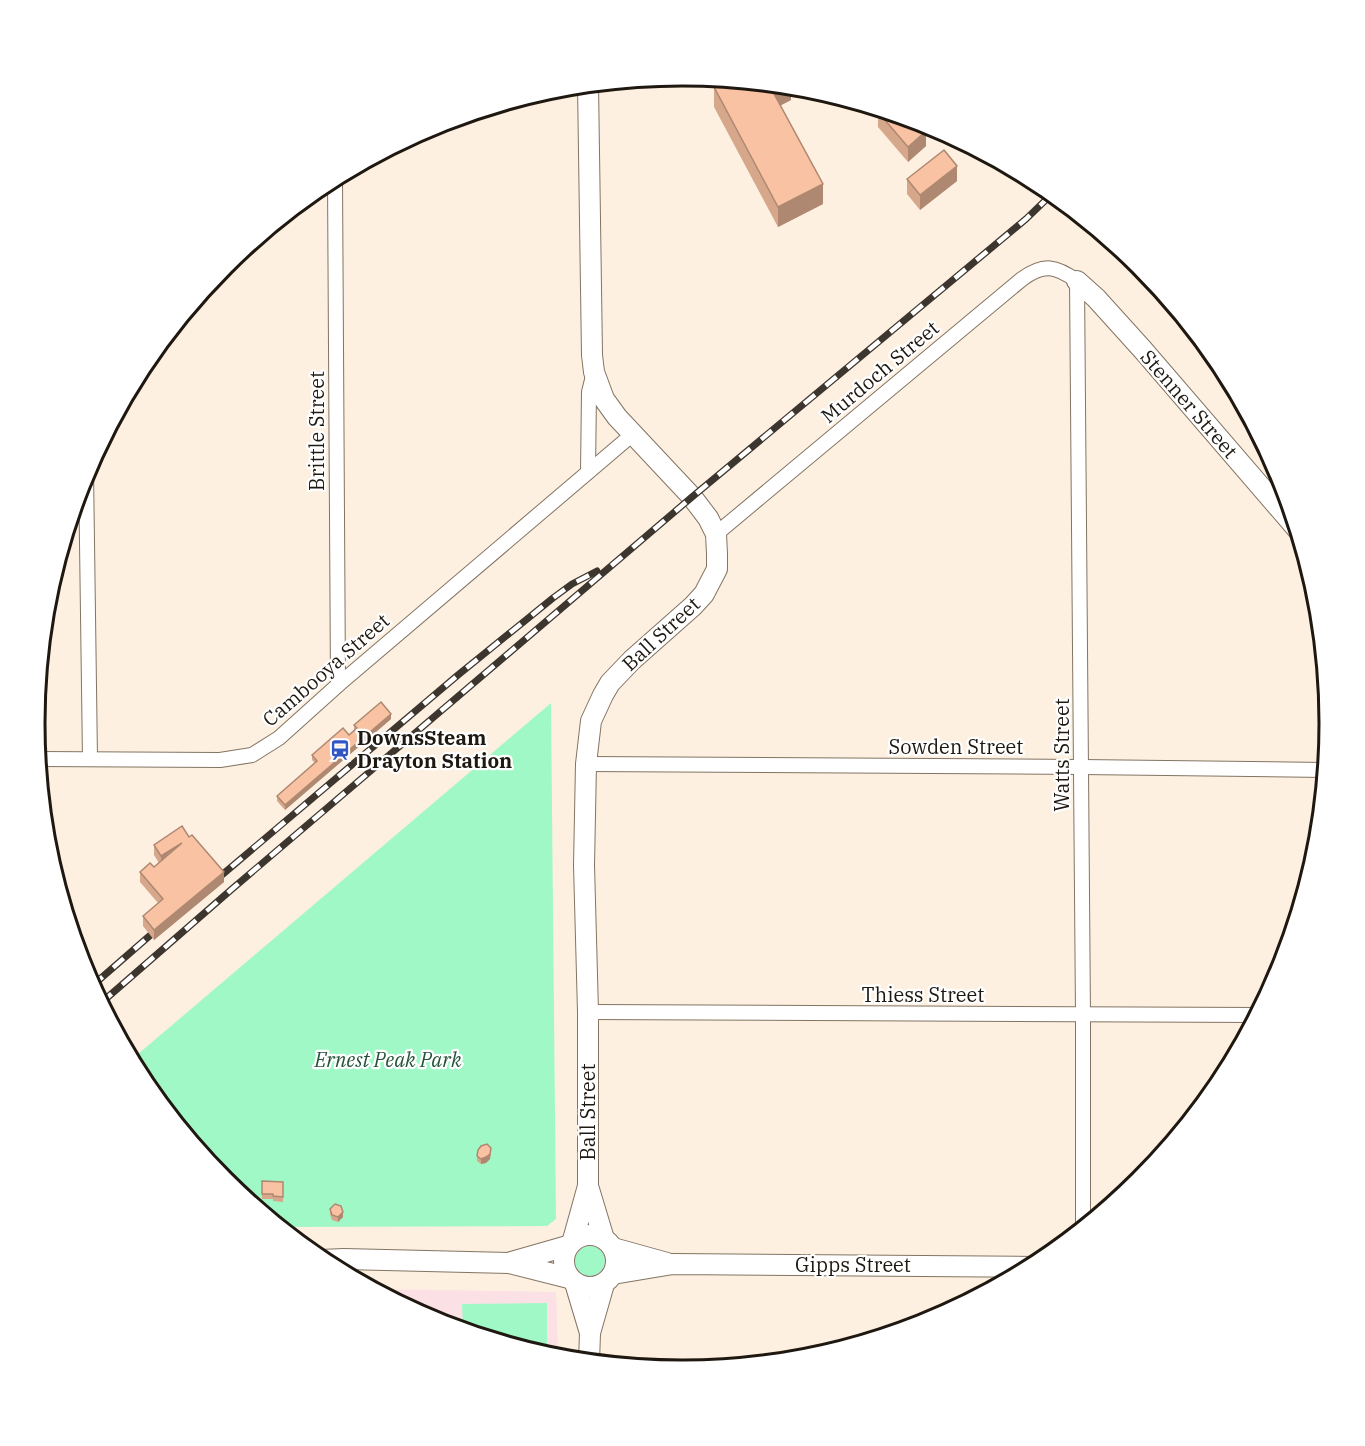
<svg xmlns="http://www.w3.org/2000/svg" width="1365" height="1446" viewBox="0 0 1365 1446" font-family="'IBM Plex Serif',serif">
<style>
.commercial{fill:#fbe0e5}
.green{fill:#a1f8c7}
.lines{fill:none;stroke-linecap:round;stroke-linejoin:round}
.minor-casing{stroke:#837463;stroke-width:16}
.secondary-casing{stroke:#837463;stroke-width:22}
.minor{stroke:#fff;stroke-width:14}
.secondary{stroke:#fff;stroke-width:20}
.rail-casing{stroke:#3d362e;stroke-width:7}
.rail{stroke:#fff;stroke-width:4.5;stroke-dasharray:14;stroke-linecap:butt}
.wall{fill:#d6a78b}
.shaded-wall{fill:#ae8871}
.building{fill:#f9c2a2;stroke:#ae8871;stroke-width:1.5}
.labels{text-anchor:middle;stroke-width:4.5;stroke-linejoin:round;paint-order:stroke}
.street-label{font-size:20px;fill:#1e1811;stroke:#fff}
.poi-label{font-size:20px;font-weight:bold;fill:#1e1811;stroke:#fff;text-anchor:start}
.park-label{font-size:20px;font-style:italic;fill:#26523b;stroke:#fff}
.rim{fill:none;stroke:#1e1811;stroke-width:3}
</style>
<rect width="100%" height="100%" fill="#fdf0e0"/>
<path class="commercial" d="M 374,1289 L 556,1292 L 558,1359 L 434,1322 Z"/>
<g class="green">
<path d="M 551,703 L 556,1219 L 547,1226 L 280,1227 L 224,1181 L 144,1083 L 131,1060 Z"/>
<circle cx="590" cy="1261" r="15"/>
<path d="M 547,1303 L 547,1356 L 463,1330 L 462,1304 Z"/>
</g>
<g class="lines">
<g class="minor-casing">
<g id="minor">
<path d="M 335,178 L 338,685"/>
<path d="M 86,470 L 90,759"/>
<path d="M 588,472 L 589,392 L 594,372"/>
<path d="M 716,534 L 1022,279 C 1044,263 1056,266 1077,281 L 1083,1015 L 1083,1228"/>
<path d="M 38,759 L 220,760 L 252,755 L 279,738 L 338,685 L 633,434"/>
<path d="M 586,764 L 1081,767 L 1326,770"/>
<path d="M 588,1012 L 1258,1015"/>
</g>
</g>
<g class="secondary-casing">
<g id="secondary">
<path d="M 1077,281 L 1096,298 L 1143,350 L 1298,530"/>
<path d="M 588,1186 L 604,1239"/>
<circle cx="590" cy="1261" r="26"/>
<path d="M 573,1240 L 588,1186 L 588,1012 L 584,865 L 586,764 L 591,721 L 603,695 L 610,683 L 632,660 L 693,606 L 704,594 L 717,569 L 717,554 L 716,534 L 708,518 L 692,497 L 617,417 L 604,399 L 594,372 L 592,355 L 588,84"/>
<path d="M 613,1248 L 667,1263"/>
<path d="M 321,1260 L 344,1259 L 509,1263 L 569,1278"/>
<path d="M 511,1262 L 567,1246"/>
<path d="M 613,1274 L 673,1264 L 1034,1267"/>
<path d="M 575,1283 L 590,1333 L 589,1362"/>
<path d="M 590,1333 L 604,1284"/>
</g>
</g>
<use href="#minor" class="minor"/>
<use href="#secondary" class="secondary"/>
<g class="rail-casing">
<g id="rail">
<path d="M 210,885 L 458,675 L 553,598 L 572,584 L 597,571"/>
<path d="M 92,986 L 162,925"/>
<path d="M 101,1003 L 232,889 L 692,497 L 1026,219 L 1053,193"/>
</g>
</g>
<use href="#rail" class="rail"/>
</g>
<g class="wall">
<path d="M 791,86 L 791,100 L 781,105 L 823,204 L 778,227 L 714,107 L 714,87 Z"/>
<path d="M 878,112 L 926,146 L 908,162 L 878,127 Z"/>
<path d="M 907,179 L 957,181 L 920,210 L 907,194 Z"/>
<path d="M 391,719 L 285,810 L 277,801 L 277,796 L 315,763 L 312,760 L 312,755 L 349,735 L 354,730 L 354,725 Z"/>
<path d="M 154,845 L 224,882 L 154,940 L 143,926 L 143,916 L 158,903 L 140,882 L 140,872 L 154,867 L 159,863 L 154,855 Z"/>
<path d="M 491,1153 L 490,1159 L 486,1163 L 481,1164 L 477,1161 L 477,1156 Z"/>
<path d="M 262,1181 L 283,1182 L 283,1202 L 273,1201 L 273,1199 L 262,1199 Z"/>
<path d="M 330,1209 L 343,1217 L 338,1222 L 332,1220 L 330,1214 Z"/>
</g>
<g class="shaded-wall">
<path d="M 782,85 L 791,86 L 791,100 L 772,110 L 772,90 Z"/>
<path d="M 926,131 L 926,146 L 908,162 L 908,147 Z"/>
<path d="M 957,166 L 957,181 L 920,210 L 920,195 Z"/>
<path d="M 823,184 L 823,204 L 778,227 L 778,207 Z"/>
<path d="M 391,714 L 391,719 L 285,810 L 285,805 Z"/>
<path d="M 182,843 L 161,866 L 161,856 Z"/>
<path d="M 224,872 L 224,882 L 154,940 L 154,930 Z"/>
<path d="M 491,1148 L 490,1159 L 486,1163 L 481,1164 L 481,1159 Z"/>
<path d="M 343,1212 L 343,1217 L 338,1222 L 338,1217 Z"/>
</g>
<g class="building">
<path d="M 729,80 L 782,85 L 772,90 L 823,184 L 778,207 L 714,87 Z"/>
<path d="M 881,109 L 916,120 L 926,131 L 908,147 L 878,112 Z"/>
<path d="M 944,150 L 957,166 L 920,195 L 907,179 Z"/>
<path d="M 381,702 L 391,714 L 285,805 L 277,796 L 317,761 L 312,755 L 343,728 L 349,735 L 357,728 L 354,725 Z"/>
<path d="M 182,826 L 189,837 L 192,835 L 224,872 L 154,930 L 143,916 L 163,899 L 140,872 L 150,863 L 154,867 L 182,843 L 161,856 L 154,845 Z"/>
<path d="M 487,1144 L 491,1148 L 490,1154 L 486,1157 L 481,1159 L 477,1156 L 478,1150 L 481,1146 Z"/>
<path d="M 217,1172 L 230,1178 L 228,1184 L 224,1181 Z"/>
<path d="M 262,1181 L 283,1182 L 283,1197 L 273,1196 L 273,1194 L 262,1194 Z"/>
<path d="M 335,1204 L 341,1206 L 343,1212 L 338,1217 L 332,1215 L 330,1209 Z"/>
<path d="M 430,1318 L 440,1318 L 440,1322 L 460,1322 L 461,1330 L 434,1322 L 430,1319 Z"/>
</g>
<defs>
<g id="station-bare" transform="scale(1.62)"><path d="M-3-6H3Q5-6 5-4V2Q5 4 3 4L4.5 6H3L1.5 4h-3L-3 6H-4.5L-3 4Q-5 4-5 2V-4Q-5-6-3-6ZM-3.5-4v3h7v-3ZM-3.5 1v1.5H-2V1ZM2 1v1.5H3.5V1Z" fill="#3256c6" stroke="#fff" stroke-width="2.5" paint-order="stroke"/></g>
</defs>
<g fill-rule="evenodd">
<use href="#station-bare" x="340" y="750"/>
</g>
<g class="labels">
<g class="street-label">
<text transform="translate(880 372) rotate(-40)" y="7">Murdoch Street</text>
<text transform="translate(1189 404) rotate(49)" y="7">Stenner Street</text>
<text transform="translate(317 431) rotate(-90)" y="7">Brittle Street</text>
<text transform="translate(661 634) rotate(-43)" y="7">Ball Street</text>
<text transform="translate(326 670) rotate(-41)" y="7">Cambooya Street</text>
<text x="956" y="754">Sowden Street</text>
<text transform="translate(1062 755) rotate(-90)" y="7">Watts Street</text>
<text x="923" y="1002">Thiess Street</text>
<text transform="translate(588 1112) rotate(-90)" y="7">Ball Street</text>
<text x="853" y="1272">Gipps Street</text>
</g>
<g class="poi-label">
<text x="357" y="745">DownsSteam<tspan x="357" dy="23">Drayton Station</tspan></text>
</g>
<g class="park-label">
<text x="388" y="1067">Ernest Peak Park</text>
</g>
</g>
<path d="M0 0H1365V1446H0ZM45 723a637 637 0 1 1 1274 0a637 637 0 1 1-1274 0Z" fill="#fff" fill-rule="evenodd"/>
<path class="rim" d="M45 723a637 637 0 1 1 1274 0a637 637 0 1 1-1274 0Z"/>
</svg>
